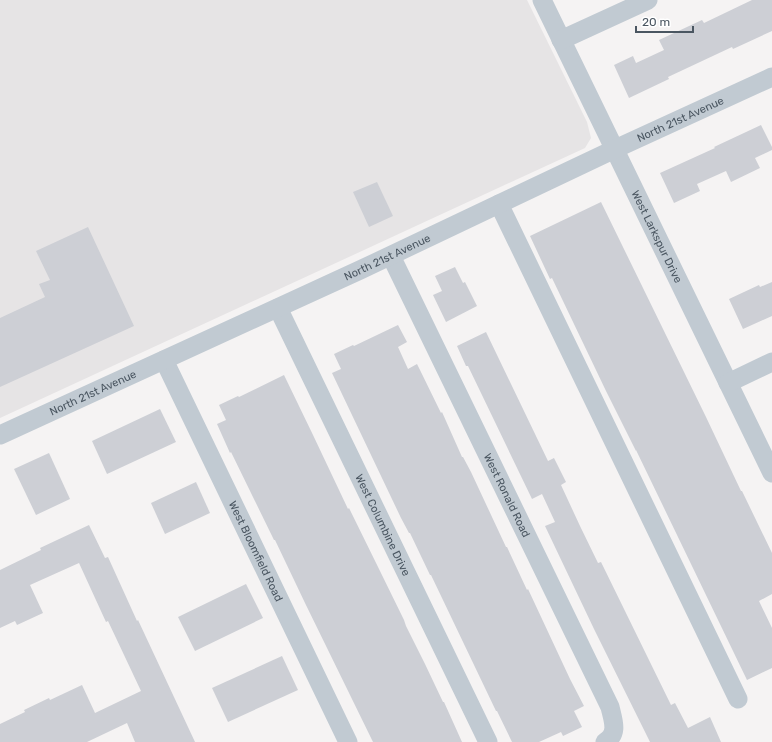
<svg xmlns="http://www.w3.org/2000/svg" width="772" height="742" viewBox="0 0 772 742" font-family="Rubik,sans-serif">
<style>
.education{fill:#e6e4e5}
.building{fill:#cdcfd5}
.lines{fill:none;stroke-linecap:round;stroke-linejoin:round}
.minor{stroke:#c1cad2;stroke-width:19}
.labels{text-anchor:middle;stroke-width:3;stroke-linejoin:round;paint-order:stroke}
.street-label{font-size:11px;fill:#4a5661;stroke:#fff}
</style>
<rect width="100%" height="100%" fill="#f5f3f3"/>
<path class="education" d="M 0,0 L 527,0 L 587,122 L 591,138 L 585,148 L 0,418 Z"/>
<g class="building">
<path d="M 752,0 L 772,0 L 772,31 L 733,49 L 732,47 L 668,77 L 669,79 L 629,98 L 614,65 L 633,56 L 636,63 L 664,50 L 659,40 L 702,20 L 704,23 Z"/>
<path d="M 761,125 L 772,147 L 772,150 L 755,158 L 760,168 L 731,182 L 726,171 L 697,184 L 700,191 L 674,203 L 660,173 L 715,148 L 714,147 Z"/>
<path d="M 377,182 L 393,216 L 369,227 L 353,192 Z"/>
<path d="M 601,202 L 706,417 L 741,491 L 742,491 L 772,553 L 772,594 L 759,601 L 772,628 L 772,668 L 747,680 L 636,450 L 636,451 L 606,391 L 552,278 L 550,279 L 530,236 Z"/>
<path d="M 88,227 L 134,326 L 0,387 L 0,318 L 45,297 L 39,284 L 50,280 L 36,251 Z"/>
<path d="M 455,267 L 463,283 L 465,282 L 477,306 L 446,322 L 433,295 L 442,291 L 435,276 Z"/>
<path d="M 772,282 L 772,316 L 743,329 L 729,299 L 759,285 L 760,287 Z"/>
<path d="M 398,325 L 407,342 L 398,347 L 408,369 L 417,364 L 420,370 L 441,413 L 442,412 L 462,457 L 463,457 L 471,472 L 506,547 L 507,547 L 527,590 L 528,589 L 570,679 L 584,706 L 574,711 L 582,727 L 563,736 L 561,732 L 539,742 L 512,742 L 497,711 L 496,711 L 431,575 L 430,575 L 410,533 L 409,533 L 401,518 L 332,373 L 341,369 L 334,354 L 353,345 L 354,346 Z"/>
<path d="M 486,332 L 548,461 L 554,458 L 566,482 L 561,485 L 580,526 L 598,563 L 601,562 L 671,705 L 675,703 L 688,728 L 710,717 L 721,742 L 650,742 L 594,629 L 545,526 L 555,522 L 542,494 L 532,499 L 468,366 L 466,366 L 457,346 Z"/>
<path d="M 284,375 L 313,435 L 348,509 L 349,508 L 379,569 L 404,620 L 406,626 L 425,664 L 443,702 L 444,702 L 462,742 L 373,742 L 305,603 L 275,540 L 274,540 L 231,452 L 230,453 L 217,424 L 226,420 L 219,405 L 238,396 L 239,397 Z"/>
<path d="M 160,409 L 176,442 L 107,474 L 92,441 Z"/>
<path d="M 49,453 L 70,499 L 36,515 L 14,469 Z"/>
<path d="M 196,482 L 210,513 L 165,534 L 151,503 Z"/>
<path d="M 89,525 L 105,558 L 108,557 L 137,621 L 138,620 L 195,742 L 135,742 L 127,723 L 87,742 L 0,742 L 0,724 L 25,712 L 24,710 L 49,698 L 50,700 L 82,685 L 95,713 L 141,691 L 108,621 L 106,622 L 79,563 L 30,585 L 43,613 L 17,625 L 15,621 L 0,628 L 0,570 L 41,550 L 40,548 Z"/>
<path d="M 246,584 L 263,618 L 195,651 L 178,617 Z"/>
<path d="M 282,656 L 298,690 L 228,722 L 212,688 Z"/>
</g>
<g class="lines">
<g class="minor">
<path id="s1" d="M 542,0 L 772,473"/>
<path d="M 561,40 L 648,0"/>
<path d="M 499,204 L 738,699"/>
<path id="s2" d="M 391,256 L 610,707 C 613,720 619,734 605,742"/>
<path id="s3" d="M 278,308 L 488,742"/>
<path id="s4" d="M 164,360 L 348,742"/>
<path d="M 728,383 L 772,362"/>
<path id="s5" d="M 0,435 L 360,270 L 615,149 L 772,77"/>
</g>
</g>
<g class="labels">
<g class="street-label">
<text dy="4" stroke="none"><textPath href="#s5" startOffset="750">North 21st Avenue</textPath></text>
<text dy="4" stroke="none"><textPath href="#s1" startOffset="263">West Larkspur Drive</textPath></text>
<text dy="4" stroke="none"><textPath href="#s5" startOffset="426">North 21st Avenue</textPath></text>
<text dy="4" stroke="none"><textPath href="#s5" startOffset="102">North 21st Avenue</textPath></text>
<text dy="4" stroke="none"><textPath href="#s2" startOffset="266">West Ronald Road</textPath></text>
<text dy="4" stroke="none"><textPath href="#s3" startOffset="241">West Columbine Drive</textPath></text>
<text dy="4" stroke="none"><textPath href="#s4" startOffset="212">West Bloomfield Road</textPath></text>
</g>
</g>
<path d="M636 26v6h57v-6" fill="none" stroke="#4a5661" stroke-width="2"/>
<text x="642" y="26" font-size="12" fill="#4a5661" stroke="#ffffff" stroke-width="3" paint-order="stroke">20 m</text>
</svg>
